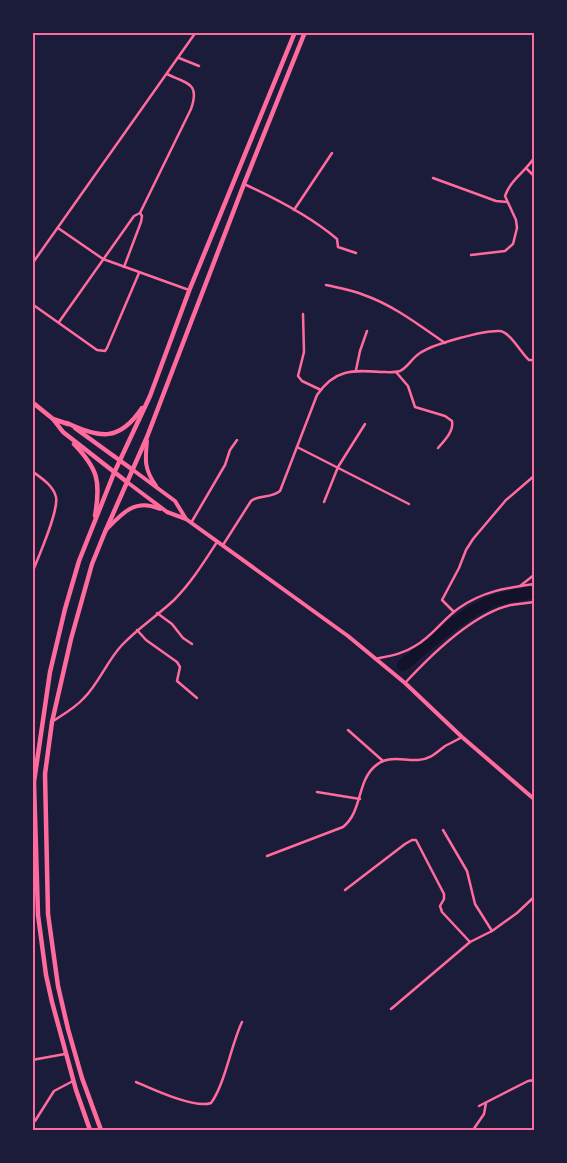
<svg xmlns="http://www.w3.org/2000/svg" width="567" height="1163" viewBox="0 0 567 1163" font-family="'Nunito Sans',sans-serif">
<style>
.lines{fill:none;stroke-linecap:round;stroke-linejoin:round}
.river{stroke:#12122b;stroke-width:12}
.minor{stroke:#ff6b9d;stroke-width:2.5}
.tertiary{stroke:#ff6b9d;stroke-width:4}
.trunk{stroke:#ff6b9d;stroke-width:4.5}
.neatline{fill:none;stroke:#ff6b9d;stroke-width:2}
</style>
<rect width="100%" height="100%" fill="#1b1b3a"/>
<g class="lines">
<path class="river" d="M 403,665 C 432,642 461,613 496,600 C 508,596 522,595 534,592"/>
<g class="minor">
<path d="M 179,58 L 199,66"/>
<path d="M 527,169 L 534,176"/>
<path d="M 433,178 L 496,201 L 507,202"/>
<path d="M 244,184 C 277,199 310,216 337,239 L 338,247 L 356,253"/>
<path d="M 294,210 L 332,153"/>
<path d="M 58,228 L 103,259 L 189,290"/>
<path d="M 471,255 L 505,251 L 513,244 L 517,228 L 516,220 L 505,196 C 511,179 525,172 534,158"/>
<path d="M 32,264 L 196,32"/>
<path d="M 124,267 L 141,222 L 142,216 L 140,213"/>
<path d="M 326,285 C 339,288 352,290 364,295 C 393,305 419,325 445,343"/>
<path d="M 32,304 L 97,350 L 105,351 L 107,348 L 139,273"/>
<path d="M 303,314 L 304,352 L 298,376 L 302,381 L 321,390"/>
<path d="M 59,322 L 134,216 L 140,213 L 191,109 C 200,83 188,84 167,74"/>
<path d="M 356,370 L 360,351 L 367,331"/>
<path d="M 396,372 L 408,386 L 415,407 L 445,416 L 452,421 C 454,431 445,440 438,448"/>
<path d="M 297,447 L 409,504"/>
<path d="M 32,471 C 41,478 53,485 56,497 C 59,511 38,558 32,573"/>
<path d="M 324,502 L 338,467 L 365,424"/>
<path d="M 191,523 L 225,465 L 230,450 L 237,440"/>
<path d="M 223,545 L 251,501 C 260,494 270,499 280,491 L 317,395 C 335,369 352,370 381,372 C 387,372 394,373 400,371 C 408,367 412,358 420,353 C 433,344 484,330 500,331 C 510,332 521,353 529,360 L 534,360"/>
<path d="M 520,586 L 534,575"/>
<path d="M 454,612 L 442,600 L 459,568 L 466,550 L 473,539 L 506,500 L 534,476"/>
<path d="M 157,613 L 172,624 L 183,638 L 192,644"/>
<path d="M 137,630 L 146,640 L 177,662 L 180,667 L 177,681 L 197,698"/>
<path d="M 375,659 C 389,656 403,654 415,646 C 432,637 443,619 459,608 C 483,591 506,588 534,584"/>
<path d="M 405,683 C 430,656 474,613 511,605 C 519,604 527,603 534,602"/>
<path d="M 53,721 C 64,714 75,708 84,698 C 99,683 107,661 122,645 C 138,628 157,616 174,600 C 191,583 204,562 217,542"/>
<path d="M 348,730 L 383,761"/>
<path d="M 317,792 L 360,799"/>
<path d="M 443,830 L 467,871 L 475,904 L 492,931"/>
<path d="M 267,856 L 343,827 C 362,812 357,783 374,767 C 387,754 403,761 418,760 C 430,760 437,752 445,746 C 451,743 457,740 462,737"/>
<path d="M 345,890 L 405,844 L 412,840 L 416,840 L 444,894 L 444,899 L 440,906 L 442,912 L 470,942"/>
<path d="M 391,1009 L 470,942 L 492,931 L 517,913 L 534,897"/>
<path d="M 32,1060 L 65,1054"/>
<path d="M 136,1082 C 152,1089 195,1109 211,1103 C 225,1084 231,1045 242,1022"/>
<path d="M 479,1106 L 528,1081 L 534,1080"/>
<path d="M 35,1121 L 54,1091 L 73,1081"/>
<path d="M 473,1130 L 484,1114 L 486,1103"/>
</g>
<g class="tertiary">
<path d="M 147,441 C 145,460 144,469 156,486"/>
<path d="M 133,470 L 175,501 L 186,519"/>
<path d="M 127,482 L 167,512 L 186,519 L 348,636 L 405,683 L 462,737 L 534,799"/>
<path d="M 106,530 C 122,513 135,498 160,509"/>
</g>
<g class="trunk">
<path d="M 32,402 L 53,419 L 63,432 L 127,482"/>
<path d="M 53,419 L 68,424"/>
<path d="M 67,423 C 101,439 120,441 142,408"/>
<path d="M 75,428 L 133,470"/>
<path d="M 74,444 C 98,469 101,481 95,516"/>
<path d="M 90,1130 L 76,1090 L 52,1002 L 46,975 L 38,915 L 34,782 L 50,672 L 65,609 L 79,561 L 114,473 L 150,396 L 189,291 L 295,32"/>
<path d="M 101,1130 L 82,1078 L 68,1029 L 58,986 L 48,914 L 45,774 L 52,722 L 71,639 L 92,564 L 105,532 L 147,437 L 244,184 L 305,32"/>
</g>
</g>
<rect width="567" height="1163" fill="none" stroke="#1b1b3a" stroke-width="68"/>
<rect x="34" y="34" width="499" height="1095" class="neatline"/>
</svg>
